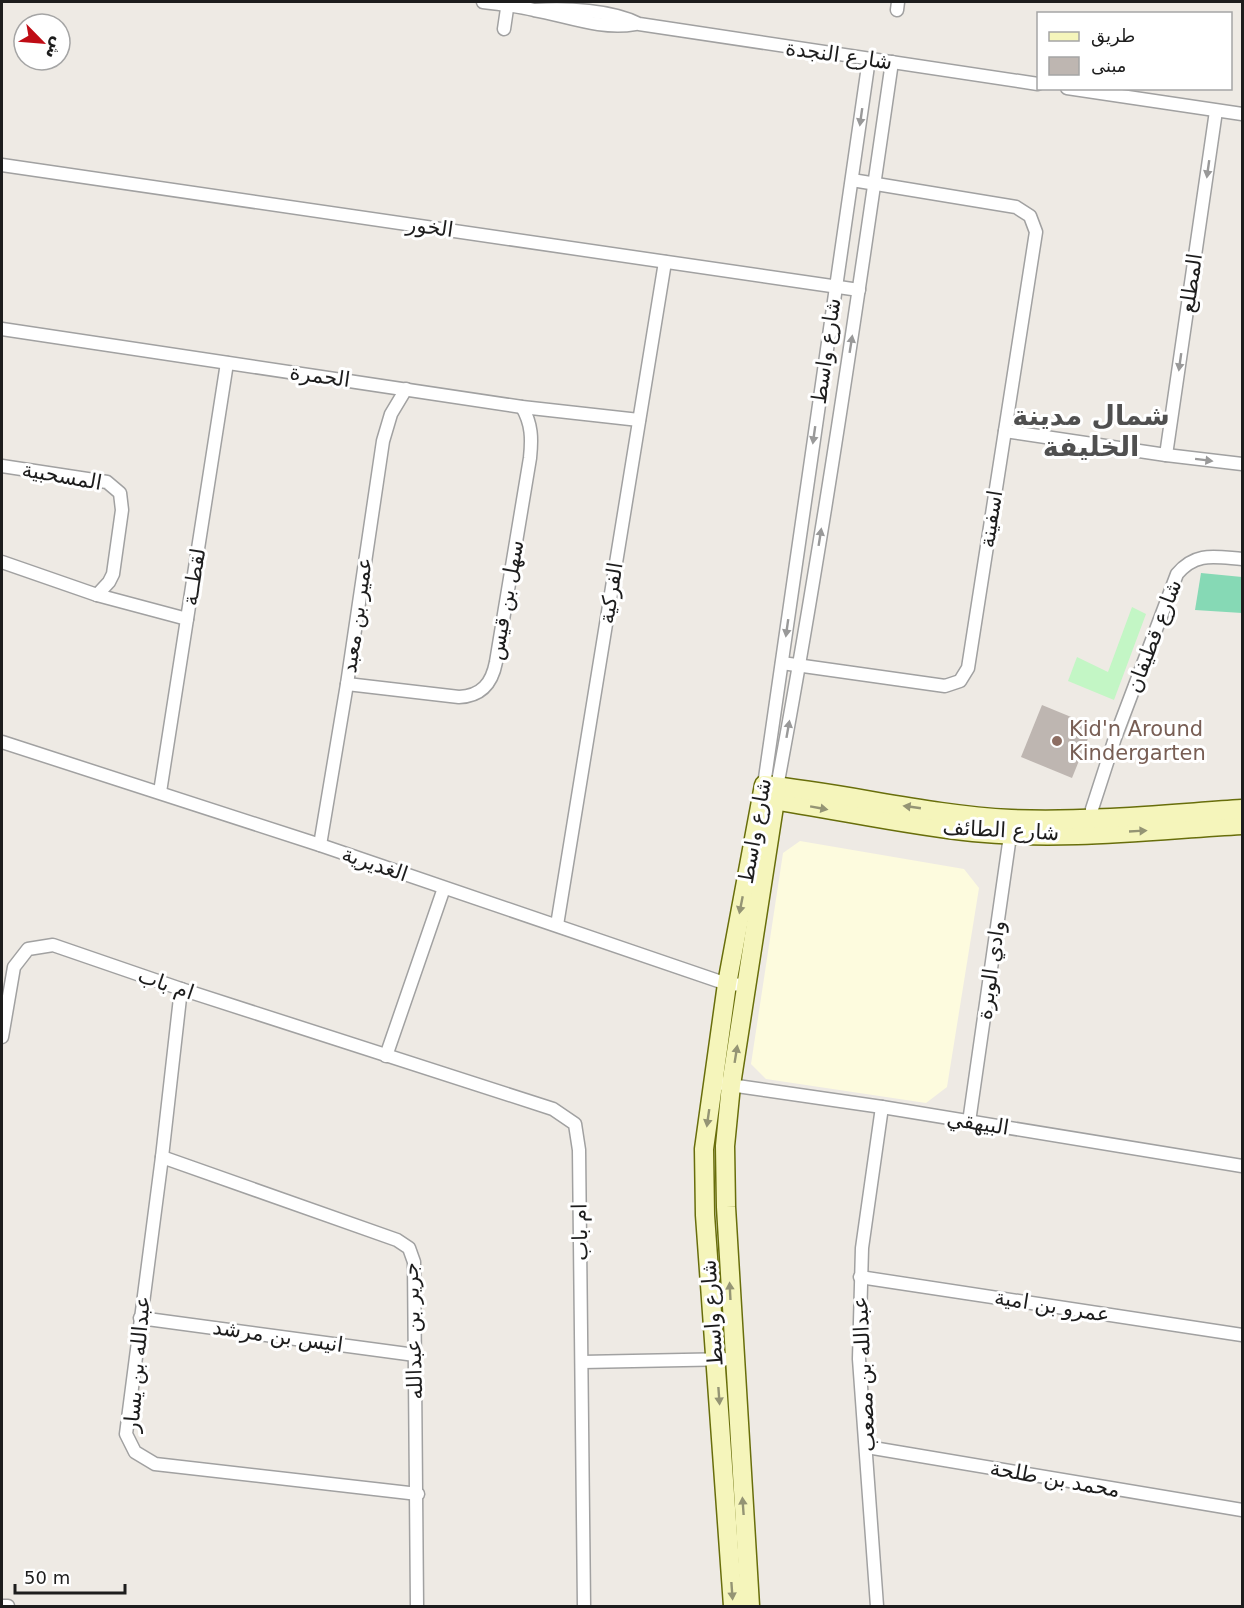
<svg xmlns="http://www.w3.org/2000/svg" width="1244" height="1608" viewBox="0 0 1244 1608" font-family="'DejaVu Sans',Vazirmatn,sans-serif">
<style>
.education{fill:#fdfbde}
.park{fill:#c3f6c5}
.pitch{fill:#86d9b5}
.building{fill:#beb6b1}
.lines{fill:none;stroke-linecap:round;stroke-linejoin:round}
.street-casing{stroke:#a1a1a1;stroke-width:15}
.secondary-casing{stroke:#686e0b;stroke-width:21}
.street{stroke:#fff;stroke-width:12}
.secondary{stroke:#f5f5bb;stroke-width:18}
.oneway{fill:#999}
.oneway2{fill:#949474}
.education-dot{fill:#8d6e63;stroke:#fff;stroke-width:2}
.labels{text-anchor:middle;stroke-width:6;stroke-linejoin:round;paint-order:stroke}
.street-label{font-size:21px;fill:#1d1d1d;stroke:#fff}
.education-label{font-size:21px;fill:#785e54;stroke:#fff;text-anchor:start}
.district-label{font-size:27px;font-weight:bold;fill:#505050;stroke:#fff}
</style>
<rect width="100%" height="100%" fill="#eeeae4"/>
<path class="education" d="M 800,841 L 964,869 L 979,888 L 947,1087 L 926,1103 L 766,1079 L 751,1064 L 783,853 Z"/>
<path class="park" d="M 1132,607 L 1146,614 L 1114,700 L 1068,681 L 1077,657 L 1108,672 Z"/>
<path class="pitch" d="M 1201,573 L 1242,577 L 1242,613 L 1195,610 Z"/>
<path class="building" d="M 1042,705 L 1093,726 L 1072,778 L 1021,757 Z"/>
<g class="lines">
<g class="street-casing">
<g id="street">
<path d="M 483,2 C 500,4 517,6 534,10 C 567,16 601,30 635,24"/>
<path d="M 536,10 C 567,8 611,10 639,24 L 1038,84"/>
<path d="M 897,10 L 898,2"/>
<path d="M 504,29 L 508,2"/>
<path d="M 1067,88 L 1242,114"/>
<path d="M 2,165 L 859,290"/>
<path d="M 2,329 L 522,407 L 639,420"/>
<path d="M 1005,431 L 1166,455 L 1242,464"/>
<path d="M 1166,455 L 1216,111"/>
<path d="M 2,466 L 107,482 L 120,493 L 122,510 L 113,574 L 109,582 L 97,595"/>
<path d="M 2,562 L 97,595 L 187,619"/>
<path d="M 782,663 L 945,686 L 960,681 L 968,668 L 1036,232 L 1030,216 L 1016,207 L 852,180"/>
<path d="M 347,684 L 459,697 C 482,696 492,683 496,662 L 530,458 C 532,439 532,424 522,407"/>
<path d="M 2,742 L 320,845 L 727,984 L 747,985"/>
<path d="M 764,785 L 869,59"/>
<path d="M 777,787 C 822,546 857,304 892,62"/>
<path d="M 160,792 L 227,363"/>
<path d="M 1092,825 L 1092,809 L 1115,738 L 1177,574 C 1196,551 1216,557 1242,559"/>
<path d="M 320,845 L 347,684 L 383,441 L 391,414 L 406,389"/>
<path d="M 557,925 L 665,262"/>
<path d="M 181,989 L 162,1157 L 126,1434 L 135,1452 L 155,1464 L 418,1494"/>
<path d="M 2,1037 L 14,967 L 28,949 L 53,945 L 181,989 L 553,1109 L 575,1124 L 579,1150 L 584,1606"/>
<path d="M 386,1056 L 444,888"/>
<path d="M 723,1084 L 882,1107 L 1242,1166"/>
<path d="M 969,1122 L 1011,829"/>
<path d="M 162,1157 L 397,1240 L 409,1248 L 414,1262 L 417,1606"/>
<path d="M 860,1277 L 1242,1335"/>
<path d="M 140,1318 L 415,1355"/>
<path d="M 582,1362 L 734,1359"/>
<path d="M 867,1447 L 1242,1510"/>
<path d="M 2,1606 L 8,1606"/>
<path d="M 877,1606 L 859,1359 L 862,1248 L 882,1107"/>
</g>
</g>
<g class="secondary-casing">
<g id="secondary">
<path d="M 766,799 C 835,809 904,825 973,832 C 1063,841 1153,830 1242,825"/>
<path d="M 733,1606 L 705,1215 L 704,1149 L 727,984 L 764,785 C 846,793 928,815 1011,819 C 1088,822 1166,814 1242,809"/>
<path d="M 750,1606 L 726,1207 L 725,1146 L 731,1085 L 777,787"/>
</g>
</g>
<use href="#street" class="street"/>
<use href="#secondary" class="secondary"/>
</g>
<defs><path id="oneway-solid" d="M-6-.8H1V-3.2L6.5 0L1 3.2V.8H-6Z" transform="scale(1.5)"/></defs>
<g class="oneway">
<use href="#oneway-solid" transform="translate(861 117) rotate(98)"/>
<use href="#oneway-solid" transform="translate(1208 169) rotate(98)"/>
<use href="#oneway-solid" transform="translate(851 344) rotate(-81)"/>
<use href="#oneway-solid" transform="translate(1180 362) rotate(98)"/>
<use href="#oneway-solid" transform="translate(814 435) rotate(98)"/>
<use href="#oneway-solid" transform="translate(1204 460) rotate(7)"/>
<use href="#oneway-solid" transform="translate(820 537) rotate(-81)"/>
<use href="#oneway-solid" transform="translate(787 628) rotate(98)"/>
<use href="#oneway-solid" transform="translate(788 729) rotate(-80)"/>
</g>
<g class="oneway2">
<use href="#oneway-solid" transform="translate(912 807) rotate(-172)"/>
<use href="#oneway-solid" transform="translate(819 808) rotate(10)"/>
<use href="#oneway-solid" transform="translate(1138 831) rotate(-3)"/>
<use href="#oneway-solid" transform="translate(741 905) rotate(101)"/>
<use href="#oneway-solid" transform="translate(736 1054) rotate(-81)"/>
<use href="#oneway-solid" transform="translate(708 1118) rotate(98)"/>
<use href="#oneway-solid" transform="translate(730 1291) rotate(-93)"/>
<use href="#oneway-solid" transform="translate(719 1396) rotate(86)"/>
<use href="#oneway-solid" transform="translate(743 1506) rotate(-94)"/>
<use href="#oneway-solid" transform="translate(732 1591) rotate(86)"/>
</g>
<circle class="education-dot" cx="1057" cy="741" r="6"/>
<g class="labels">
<g class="street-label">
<text transform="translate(839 55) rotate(8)" y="7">شارع النجدة</text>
<text transform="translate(430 227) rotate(8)" y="7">الخور</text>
<text transform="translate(1191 283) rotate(-82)" y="7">المطلع</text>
<text transform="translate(826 351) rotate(-82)" y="7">شارع واسط</text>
<text transform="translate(320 376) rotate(8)" y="7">الحمرة</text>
<text transform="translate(62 476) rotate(10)" y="7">المسحبية</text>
<text transform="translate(991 519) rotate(-81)" y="7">اسفينة</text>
<text transform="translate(194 577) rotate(-81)" y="7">لقطــة</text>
<text transform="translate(611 593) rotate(-81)" y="7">الفركية</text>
<text transform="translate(506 600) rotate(-80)" y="7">سهل بن قيس</text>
<text transform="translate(357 615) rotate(-82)" y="7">عمير بن معبد</text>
<text transform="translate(1154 636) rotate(-69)" y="7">شارع قطيفان</text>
<text transform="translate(1001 830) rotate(3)" y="7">شارع الطائف</text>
<text transform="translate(755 831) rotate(-80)" y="7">شارع واسط</text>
<text transform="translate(375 864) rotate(19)" y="7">الغديرية</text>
<text transform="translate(991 970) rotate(-82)" y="7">وادي الوبرة</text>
<text transform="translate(166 984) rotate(19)" y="7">ام باب</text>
<text transform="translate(978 1123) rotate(9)" y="7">البيهقي</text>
<text transform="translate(580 1232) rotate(-91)" y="7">ام باب</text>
<text transform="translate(1052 1306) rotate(9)" y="7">عمرو بن امية</text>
<text transform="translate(712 1313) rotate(-94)" y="7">شارع واسط</text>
<text transform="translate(413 1331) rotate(-92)" y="7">جرير بن عبدالله</text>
<text transform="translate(278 1336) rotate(8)" y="7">انيس بن مرشد</text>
<text transform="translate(137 1364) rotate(-85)" y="7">عبدالله بن يسار</text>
<text transform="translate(864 1374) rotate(-93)" y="7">عبدالله بن مصعب</text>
<text transform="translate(1055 1479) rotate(10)" y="7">محمد بن طلحة</text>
</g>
<g class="education-label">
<text x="1069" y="736">Kid'n Around<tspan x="1069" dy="24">Kindergarten</tspan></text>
</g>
<g class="district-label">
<text x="1091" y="425">شمال مدينة<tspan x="1091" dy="31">الخليفة</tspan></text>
</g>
</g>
<rect width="1244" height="1608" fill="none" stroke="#1d1d1d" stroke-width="6"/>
<rect x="1037" y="12" width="195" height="78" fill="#ffffff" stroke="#a5a5a5" stroke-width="1.5"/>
<rect x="1049" y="32" width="30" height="9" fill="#f5f5bb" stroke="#a5a5a5" stroke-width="1.5"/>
<text x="1091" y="42" font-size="18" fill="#1d1d1d">طريق</text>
<rect x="1049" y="57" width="30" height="18" fill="#beb6b1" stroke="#a5a5a5" stroke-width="1.5"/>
<text x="1091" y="72" font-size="18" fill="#1d1d1d">مبنى</text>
<g transform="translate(42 42) rotate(115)"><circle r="28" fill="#ffffff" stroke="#a5a5a5" stroke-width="1.5"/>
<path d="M0-4.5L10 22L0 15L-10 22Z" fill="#bf0c15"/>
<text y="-9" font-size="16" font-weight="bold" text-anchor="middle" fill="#1d1d1d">ش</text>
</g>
<path d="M15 1584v9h110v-9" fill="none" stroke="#1d1d1d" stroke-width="3"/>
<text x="24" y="1584" font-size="18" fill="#1d1d1d" stroke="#ffffff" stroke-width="4.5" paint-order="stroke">50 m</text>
</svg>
